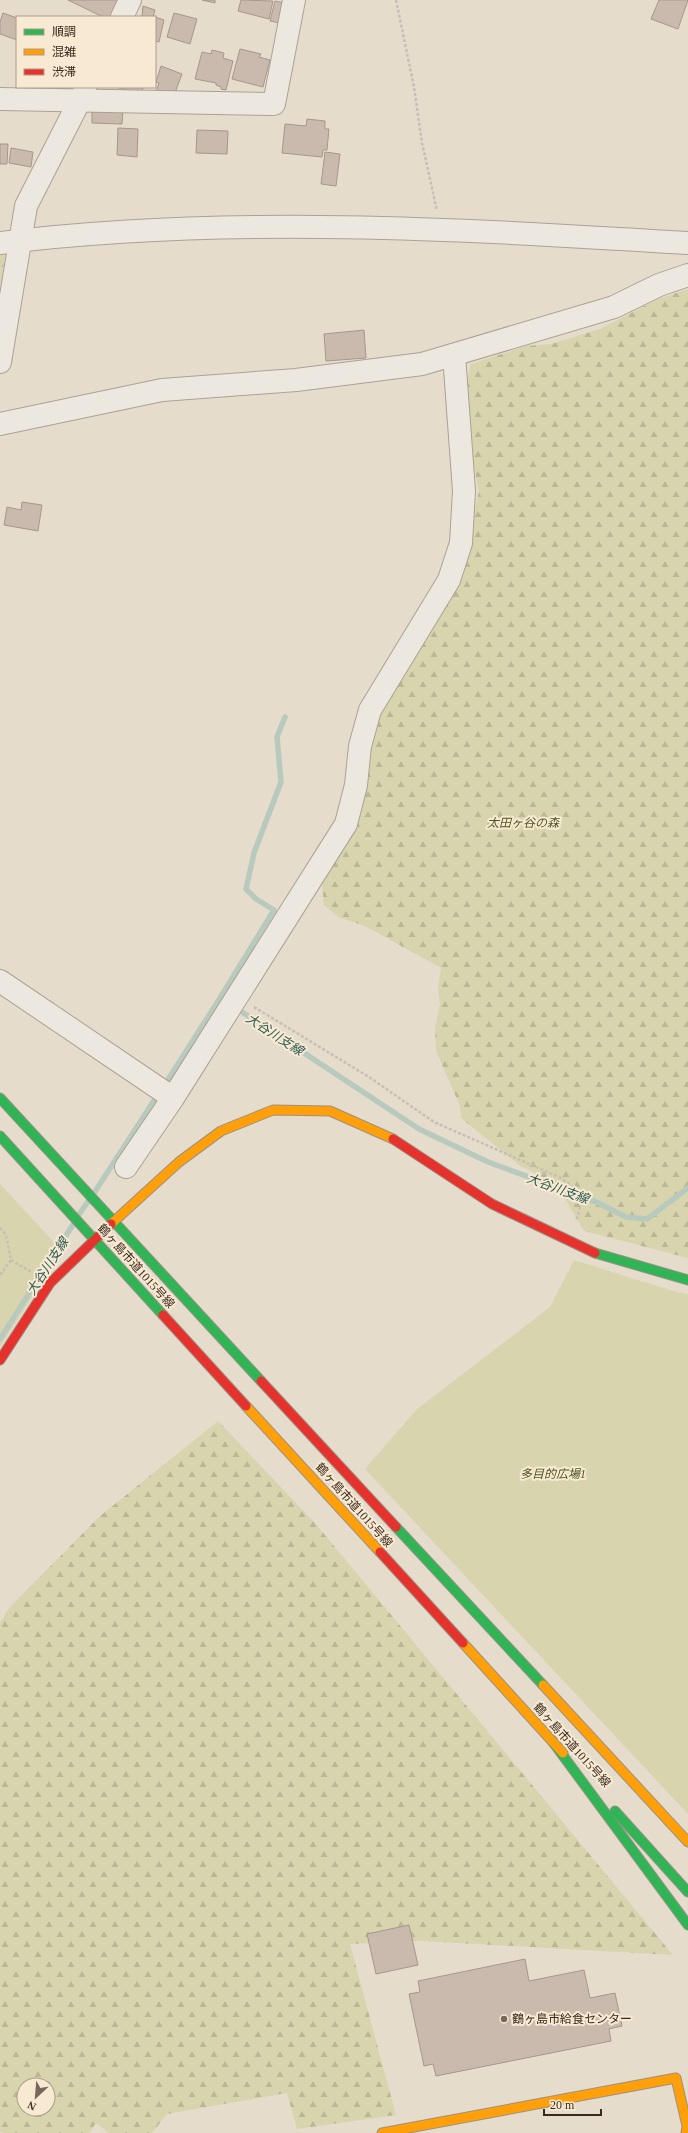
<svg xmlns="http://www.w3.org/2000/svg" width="688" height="2133" viewBox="0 0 688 2133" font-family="'Times New Roman','Noto Sans JP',serif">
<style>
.forest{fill:url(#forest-firs);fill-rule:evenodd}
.green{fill:#d8d5ae}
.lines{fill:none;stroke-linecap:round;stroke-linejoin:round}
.stream{stroke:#b8cabd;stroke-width:5.5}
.building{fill:#cabaad;stroke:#a6978c}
.street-casing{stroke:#aba196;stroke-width:24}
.fast-casing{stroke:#9b9185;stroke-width:11}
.slow-casing{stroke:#9b9185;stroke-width:11}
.jam-casing{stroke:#9b9185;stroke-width:11}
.path{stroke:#c6bfb6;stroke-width:2.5;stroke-dasharray:3 2;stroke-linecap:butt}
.street{stroke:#ede8df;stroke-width:22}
.fast{stroke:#30b455;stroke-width:9}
.slow{stroke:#ff9f0a;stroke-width:9}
.jam{stroke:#e5322d;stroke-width:9}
.poi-dot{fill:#76685a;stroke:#f7e9d2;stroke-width:1.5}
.labels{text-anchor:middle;stroke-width:4;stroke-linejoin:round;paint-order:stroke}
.park-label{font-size:12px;font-style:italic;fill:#4f5823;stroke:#f7e9d2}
.street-label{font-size:12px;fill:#3a291d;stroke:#f7e9d2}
.poi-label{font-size:12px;fill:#3a291d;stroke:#f7e9d2;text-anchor:start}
.water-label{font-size:13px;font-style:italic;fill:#2c5b54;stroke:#f7e9d2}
</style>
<defs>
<pattern id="forest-firs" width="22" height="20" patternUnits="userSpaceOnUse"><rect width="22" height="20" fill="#d8d5ae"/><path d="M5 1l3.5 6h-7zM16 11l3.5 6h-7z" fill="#bab795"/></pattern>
</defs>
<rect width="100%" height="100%" fill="#e6dccc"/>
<g class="forest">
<path d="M 0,244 L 7,245 L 0,288 Z"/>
<path d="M 688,289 L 688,1258 L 584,1231 L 556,1184 L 519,1165 L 461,1118 L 460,1106 L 436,1051 L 435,1027 L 440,1004 L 438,987 L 441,968 L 365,926 L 338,917 L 324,905 L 322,883 L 345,845 L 364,747 L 473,516 L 479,491 L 473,464 L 466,383 L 471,364 L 526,346 L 551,344 L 600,329 L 656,300 Z"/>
<path d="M 218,1421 L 315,1523 L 673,1955 L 421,1941 L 350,1944 L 396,2115 L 297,2129 L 287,2093 L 167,2114 L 152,2133 L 109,2133 L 96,2123 L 89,2133 L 3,2133 L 0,2131 L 0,1623 L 8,1609 L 100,1516 ZM 24,2085 L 48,2085 L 48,2109 L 24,2109 Z"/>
</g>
<g class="green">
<path d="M 0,1184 L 62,1251 L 0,1347 Z"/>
<path d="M 574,1260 L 673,1291 L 688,1294 L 688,1814 L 365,1469 L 417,1409 L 550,1307 Z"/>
</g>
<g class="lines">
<g class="stream">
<path d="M 220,998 L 274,910 L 256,899 L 246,889 L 254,853 L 281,782 L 277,737 L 285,717"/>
<path d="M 236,1008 L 419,1129 L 488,1162 L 596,1202 L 626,1217 L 647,1219 L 688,1188"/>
<path d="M 164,1086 L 220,998 L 228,1004"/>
<path d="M 94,1193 L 159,1093"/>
<path d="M 78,1216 L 89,1200"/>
<path d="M 0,1339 L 74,1223"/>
</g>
</g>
<g class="building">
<path d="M 68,0 L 120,0 L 111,17 L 103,17 Z"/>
<path d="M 202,0 L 215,0 L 215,3 Z"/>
<path d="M 241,0 L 273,1 L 269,19 L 238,11 Z"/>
<path d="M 659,0 L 688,0 L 678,29 L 651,19 Z"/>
<path d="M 275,1 L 285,3 L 280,23 L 270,21 Z"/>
<path d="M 143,6 L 155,10 L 153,17 L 142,17 Z"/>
<path d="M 3,13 L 17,18 L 17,40 L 0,34 L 0,22 Z"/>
<path d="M 174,13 L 197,19 L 190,44 L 167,37 Z"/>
<path d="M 155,17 L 164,20 L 159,42 L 155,41 Z"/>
<path d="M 240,49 L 261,54 L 259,57 L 270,60 L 263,87 L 232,79 Z"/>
<path d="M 212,50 L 224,53 L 223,58 L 233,61 L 226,90 L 221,89 L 221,87 L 216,85 L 216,83 L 195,79 L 202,52 L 211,54 Z"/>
<path d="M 161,66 L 182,74 L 173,98 L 156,92 L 159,83 L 156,82 Z"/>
<path d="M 55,87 L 71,87 L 69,92 Z"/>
<path d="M 115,87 L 143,87 L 142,94 Z"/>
<path d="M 92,107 L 123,108 L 122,124 L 92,123 Z"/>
<path d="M 307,119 L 325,121 L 325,129 L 329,129 L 327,150 L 323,150 L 322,157 L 282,153 L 285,124 L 306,126 Z"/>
<path d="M 118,128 L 138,129 L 137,157 L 117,155 Z"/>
<path d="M 197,130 L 228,131 L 227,154 L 196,153 Z"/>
<path d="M 0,144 L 8,144 L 7,164 L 0,164 Z"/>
<path d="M 11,148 L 33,152 L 31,167 L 9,163 Z"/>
<path d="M 325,152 L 340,154 L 336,186 L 321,184 Z"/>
<path d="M 364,330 L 366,358 L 326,361 L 324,334 Z"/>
<path d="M 22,502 L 42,505 L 38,531 L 4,525 L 7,507 L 21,510 Z"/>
<path d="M 409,1925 L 418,1965 L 376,1974 L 367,1934 Z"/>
<path d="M 525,1959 L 529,1981 L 584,1970 L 590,1998 L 615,1993 L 622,2026 L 609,2029 L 611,2041 L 436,2076 L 433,2064 L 424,2066 L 409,1994 L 420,1992 L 418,1981 Z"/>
</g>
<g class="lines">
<g class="street-casing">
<g id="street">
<path d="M 122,17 L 130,0"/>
<path d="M 0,99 L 274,104 L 294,0"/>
<path d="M 0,243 C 229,215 459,229 688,243"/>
<path d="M 0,362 L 26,206 L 85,90"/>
<path d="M 0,424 L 162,390 L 296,380 L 422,364 L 614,307 L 659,285 L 688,275"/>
<path d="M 0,981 L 173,1098"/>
<path d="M 126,1167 L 173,1098 L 346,824 L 356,785 L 360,746 L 370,710 L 449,580 L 461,543 L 464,491 L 454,355"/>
</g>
</g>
<g class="fast-casing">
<g id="fast">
<path d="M 0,1098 L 261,1381"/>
<path d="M 0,1136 L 163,1315"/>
<path d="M 595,1253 L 688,1280"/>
<path d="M 396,1527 L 543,1685"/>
<path d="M 550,1738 L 688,1925"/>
<path d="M 615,1811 L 688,1892"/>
</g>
</g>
<g class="slow-casing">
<g id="slow">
<path d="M 111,1224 L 179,1162 L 221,1131 L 273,1110 L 330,1111 L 393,1139"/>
<path d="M 246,1406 L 380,1552"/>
<path d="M 463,1643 L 563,1753"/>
<path d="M 543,1685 L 688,1842"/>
<path d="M 382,2133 L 676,2078 L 687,2126 L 686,2133"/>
</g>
</g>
<g class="jam-casing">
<g id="jam">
<path d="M 393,1139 L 492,1204 L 595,1253"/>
<path d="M 163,1315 L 246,1406"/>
<path d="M 0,1360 L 50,1283 L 111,1224"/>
<path d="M 261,1381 L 396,1527"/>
<path d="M 380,1552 L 463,1643"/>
</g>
</g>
<g class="path">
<path d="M 396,0 L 414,87 L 422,143 L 437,211"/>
<path d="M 254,1007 L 369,1077 L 434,1122 L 561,1178 C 583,1193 584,1196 576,1221"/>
<path d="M 0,1228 L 6,1235 L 11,1260 L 0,1275"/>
<path d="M 11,1260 L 33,1273"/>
</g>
<use href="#street" class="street"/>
<use href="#fast" class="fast"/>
<use href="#slow" class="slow"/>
<use href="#jam" class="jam"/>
</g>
<circle class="poi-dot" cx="504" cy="2019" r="4"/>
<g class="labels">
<g class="park-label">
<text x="523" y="827">太田ヶ谷の森</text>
<text x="553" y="1478">多目的広場1</text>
</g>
<g class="street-label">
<text transform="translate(136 1266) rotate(48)" y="4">鶴ヶ島市道1015号線</text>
<text transform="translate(354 1505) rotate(48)" y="4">鶴ヶ島市道1015号線</text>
<text transform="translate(572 1745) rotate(48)" y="4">鶴ヶ島市道1015号線</text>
</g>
<g class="poi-label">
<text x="512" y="2023">鶴ヶ島市給食センター</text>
</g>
<g class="water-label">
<text transform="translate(275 1034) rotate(33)" y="5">大谷川支線</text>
<text transform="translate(558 1188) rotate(20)" y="5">大谷川支線</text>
<text transform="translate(47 1266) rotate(-57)" y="5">大谷川支線</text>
</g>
</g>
<rect x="16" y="16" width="140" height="72" fill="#f7e9d2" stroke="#ab9c8a"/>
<rect x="24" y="29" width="20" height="6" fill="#30b455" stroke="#ab9c8a"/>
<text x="52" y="36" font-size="12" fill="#3a291d">順調</text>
<rect x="24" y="49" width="20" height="6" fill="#ff9f0a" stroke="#ab9c8a"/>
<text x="52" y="56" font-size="12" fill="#3a291d">混雑</text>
<rect x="24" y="69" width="20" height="6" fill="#e5322d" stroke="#ab9c8a"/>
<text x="52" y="76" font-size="12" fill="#3a291d">渋滞</text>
<g transform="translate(36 2097) rotate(206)"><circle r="19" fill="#f7e9d2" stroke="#ab9c8a"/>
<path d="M0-3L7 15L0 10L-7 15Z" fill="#76685a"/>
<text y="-6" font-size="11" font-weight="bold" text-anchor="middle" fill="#3a291d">N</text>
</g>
<path d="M544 2109v6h57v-6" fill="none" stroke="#3a291d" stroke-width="2"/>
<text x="550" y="2109" font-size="12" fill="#3a291d" stroke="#f7e9d2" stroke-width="3" paint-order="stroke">20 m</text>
</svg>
